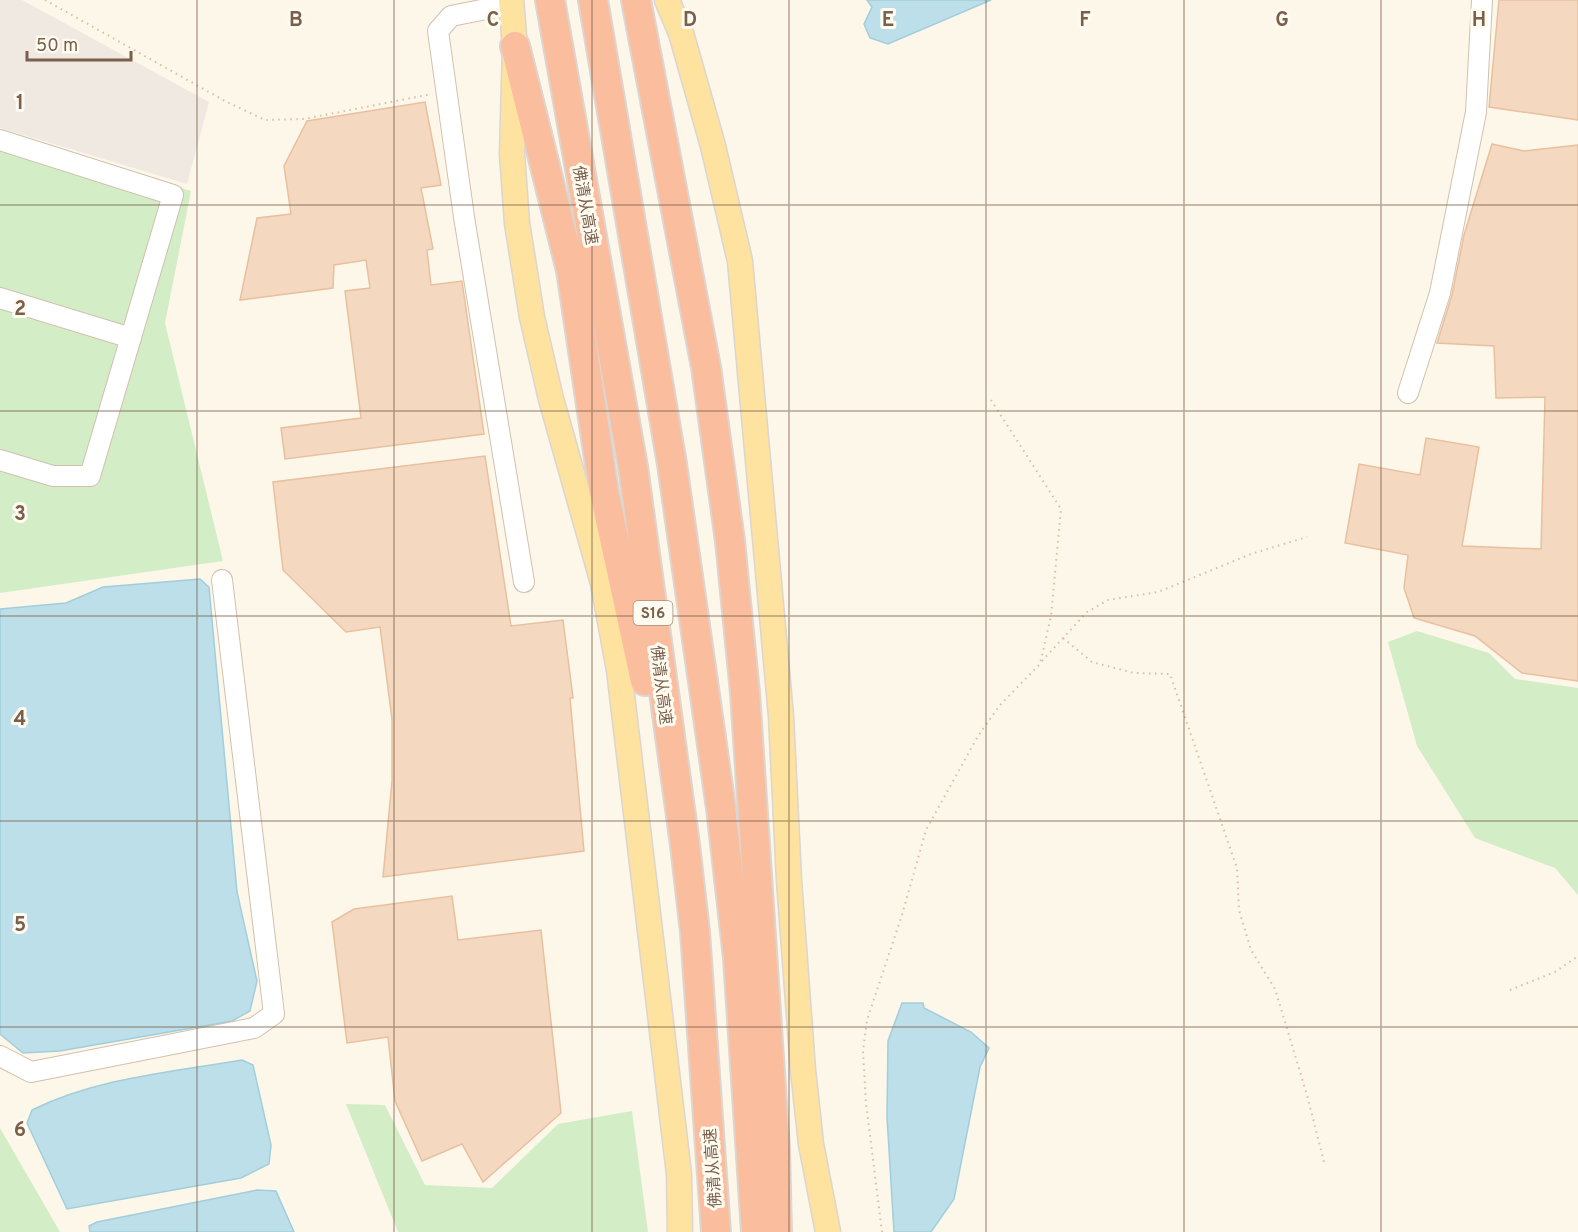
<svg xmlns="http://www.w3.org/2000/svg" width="1578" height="1232" viewBox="0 0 1578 1232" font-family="Overpass,'Noto Sans SC',sans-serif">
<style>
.industrial{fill:#efe9e2}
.green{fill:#d3edc6}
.water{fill:#bcdfe9;stroke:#a2cedb;stroke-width:1.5}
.building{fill:#f4d8c0;stroke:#e8c09f;stroke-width:1.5}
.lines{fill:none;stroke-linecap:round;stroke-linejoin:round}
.minor-casing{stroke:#d1c0ae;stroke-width:22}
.major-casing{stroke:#dcd5d0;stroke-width:27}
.highway-casing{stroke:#dcd5d0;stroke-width:32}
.path{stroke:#dabca2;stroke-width:2;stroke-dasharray:1.5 4.5;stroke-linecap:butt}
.minor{stroke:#fff;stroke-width:20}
.major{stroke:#fee2a0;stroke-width:24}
.highway{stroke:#fabd9e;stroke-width:28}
.grid{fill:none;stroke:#7a5f4b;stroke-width:1.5;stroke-opacity:0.55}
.labels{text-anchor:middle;stroke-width:6;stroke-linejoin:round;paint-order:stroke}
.shield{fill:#fffbf1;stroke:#a28e7d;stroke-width:1.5}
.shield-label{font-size:15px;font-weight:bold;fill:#7a5f4b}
.street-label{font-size:16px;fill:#7a5f4b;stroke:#fffbf1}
.grid-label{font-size:20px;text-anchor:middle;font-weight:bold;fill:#7a5f4b;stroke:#fffbf1;stroke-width:6;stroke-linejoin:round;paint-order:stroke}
</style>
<rect width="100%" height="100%" fill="#fdf7ea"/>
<path class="industrial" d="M 0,0 L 22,0 L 209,102 L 187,184 L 0,128 Z"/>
<g class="green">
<path d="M 0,133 L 191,191 L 165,323 L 223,561 L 0,593 Z"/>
<path d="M 1417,631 L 1489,653 L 1515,679 L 1578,688 L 1578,895 L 1555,868 L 1475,838 L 1417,746 L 1388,642 Z"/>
<path d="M 346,1104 L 385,1105 L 425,1185 L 492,1188 L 558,1124 L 632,1111 L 648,1232 L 398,1232 Z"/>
<path d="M 0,1128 L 60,1232 L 0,1232 Z"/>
</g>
<g class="water">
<path d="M 867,0 L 991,0 L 888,44 L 870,38 L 864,24 L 872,7 Z"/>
<path d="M 200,579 L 209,587 L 237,892 L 257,981 L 250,1011 L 232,1021 L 60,1051 L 23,1053 L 0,1034 L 0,609 L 66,603 L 103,587 Z"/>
<path d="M 902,1003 L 923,1003 L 924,1008 L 971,1032 L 989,1048 L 980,1067 L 954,1199 L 931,1232 L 894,1232 L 887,1117 L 888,1041 Z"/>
<path d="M 242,1060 L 253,1065 L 271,1145 L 269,1164 L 241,1178 L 67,1209 L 27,1123 L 32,1110 C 97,1078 171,1072 242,1060 Z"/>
<path d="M 257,1190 L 276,1191 L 294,1232 L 90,1232 L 89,1226 L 97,1222 Z"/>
</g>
<g class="building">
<path d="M 1499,0 L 1578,0 L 1578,120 L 1489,107 Z"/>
<path d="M 425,102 L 441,185 L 421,188 L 433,249 L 427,250 L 431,285 L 462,281 L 484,434 L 285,459 L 281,428 L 361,418 L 345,291 L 370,288 L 366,260 L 334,265 L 333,288 L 240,300 L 257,218 L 291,214 L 284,166 L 307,121 Z"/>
<path d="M 1492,144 L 1524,151 L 1578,145 L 1578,681 L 1522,673 L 1475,636 L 1414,618 L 1404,588 L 1408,555 L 1345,543 L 1359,464 L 1420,475 L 1426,438 L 1479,447 L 1462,546 L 1541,549 L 1545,397 L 1496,398 L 1494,346 L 1437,343 L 1452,295 L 1464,235 Z"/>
<path d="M 485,456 L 511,626 L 563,620 L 573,698 L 570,698 L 584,851 L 383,877 L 392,781 L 392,719 L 380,627 L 346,632 L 283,570 L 273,482 Z"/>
<path d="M 452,896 L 458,940 L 541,930 L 561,1113 L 483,1182 L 462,1144 L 422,1161 L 395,1101 L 388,1037 L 347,1043 L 332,922 L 354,909 Z"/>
</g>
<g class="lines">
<g class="minor-casing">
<g id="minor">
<path d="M 512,4 L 451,16 L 438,31 L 464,217 L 524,582"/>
<path d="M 0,140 L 173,195 L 90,476 L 53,476 L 0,460"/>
<path d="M 0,298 L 131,338"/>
<path d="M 1408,393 L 1440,293 L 1476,112 L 1482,0"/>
<path d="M 0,1056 L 31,1072 L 254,1028 L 274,1014 L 222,580"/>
</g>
</g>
<g class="major-casing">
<g id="major">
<path d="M 511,0 L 515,46 L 512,154 L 517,223 L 532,317 L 551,399 L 603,583 L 619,670 L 679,1174 L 680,1232"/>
<path d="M 667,0 L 681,33 L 713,146 L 740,261 L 781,716 L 789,880 L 803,1070 L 811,1144 L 828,1232"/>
</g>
</g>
<g class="highway-casing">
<g id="highway">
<path d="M 550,0 L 633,467 L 685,845 L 695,932 L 716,1232"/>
<path d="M 593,0 L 672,464 L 721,808 L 738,958 L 756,1232"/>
<path d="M 636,0 L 706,367 L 730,541 L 745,693 L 775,1149 L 777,1232"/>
<path d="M 515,46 L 571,270 L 604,492 L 645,681"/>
</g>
</g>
<g class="path">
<path d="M 45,0 L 225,101 L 265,120 L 304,119 L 432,94"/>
<path d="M 1063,638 L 1092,662 L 1134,673 L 1170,674 L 1237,868 L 1239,910 L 1251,950 L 1275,989 L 1307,1095 L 1325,1166"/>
<path d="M 1042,661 L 1087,612 L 1108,600 L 1158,592 L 1251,554 L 1307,537"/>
<path d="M 1510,990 L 1555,972 L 1578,956"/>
<path d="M 882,1232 L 866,1103 L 863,1051 L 867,1020 L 902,915 L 926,830 L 978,736 L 1000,705 L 1040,664 L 1051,616 L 1061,509 L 991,400"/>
</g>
<use href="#minor" class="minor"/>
<use href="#major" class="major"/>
<use href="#highway" class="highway"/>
</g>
<path class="grid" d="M 197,0 L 197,1232M 394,0 L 394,1232M 592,0 L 592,1232M 789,0 L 789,1232M 986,0 L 986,1232M 1184,0 L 1184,1232M 1381,0 L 1381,1232M 0,205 L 1578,205M 0,411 L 1578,411M 0,616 L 1578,616M 0,821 L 1578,821M 0,1027 L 1578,1027"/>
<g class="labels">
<rect class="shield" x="633.5" y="601" width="39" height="24" rx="4.5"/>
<g class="shield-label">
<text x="653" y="618">S16</text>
</g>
<g class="street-label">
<text transform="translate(586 205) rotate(80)" y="6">佛清从高速</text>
<text transform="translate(662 685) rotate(83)" y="6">佛清从高速</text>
<text transform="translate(712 1168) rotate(-94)" y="6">佛清从高速</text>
</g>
</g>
<g class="grid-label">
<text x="296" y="26">B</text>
<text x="493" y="26">C</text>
<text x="690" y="26">D</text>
<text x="888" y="26">E</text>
<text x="1085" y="26">F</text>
<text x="1282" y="26">G</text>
<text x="1479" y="26">H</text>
<text x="20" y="109">1</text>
<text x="20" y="315">2</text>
<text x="20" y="520">3</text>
<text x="20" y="725">4</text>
<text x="20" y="931">5</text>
<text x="20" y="1136">6</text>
</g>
<path d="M27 51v9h104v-9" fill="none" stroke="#7a5f4b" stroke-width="3"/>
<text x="36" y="51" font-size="18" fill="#7a5f4b" stroke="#fffbf1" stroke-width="4.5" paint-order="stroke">50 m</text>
</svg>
